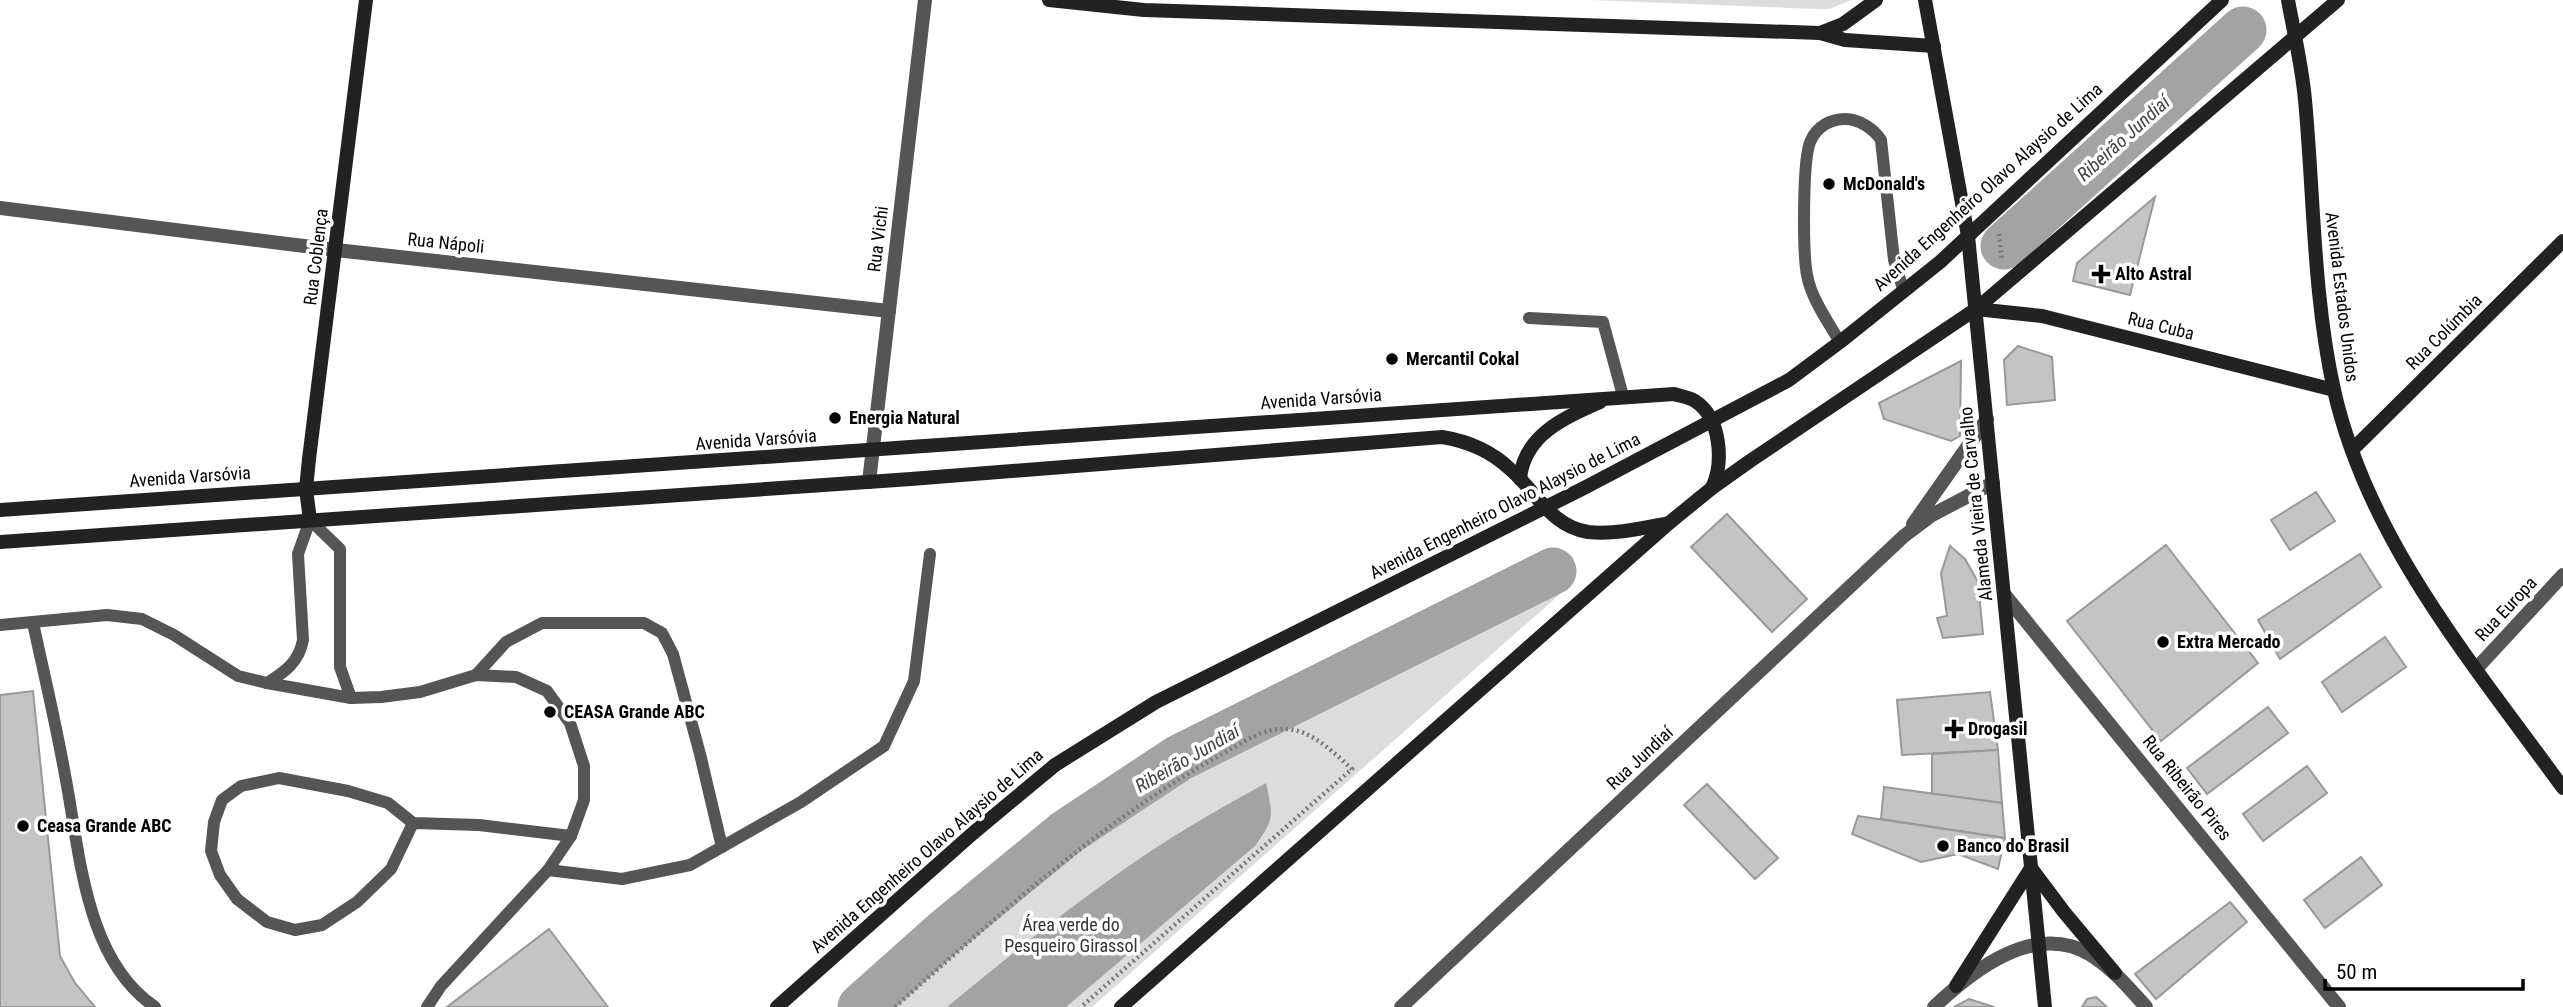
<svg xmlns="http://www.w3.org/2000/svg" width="2563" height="1007" viewBox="0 0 2563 1007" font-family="'Roboto Condensed',sans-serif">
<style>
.green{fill:#dcdcdc}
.water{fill:#a3a3a3}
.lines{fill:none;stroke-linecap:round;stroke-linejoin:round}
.river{stroke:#a3a3a3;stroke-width:47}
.building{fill:#c4c4c4;stroke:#999;stroke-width:2}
.path{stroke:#777;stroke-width:4.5;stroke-dasharray:2 3.5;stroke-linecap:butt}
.lane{stroke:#555;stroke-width:12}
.street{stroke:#555;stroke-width:14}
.secondary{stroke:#222;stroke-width:14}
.poi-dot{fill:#000;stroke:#fff;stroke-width:2.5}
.labels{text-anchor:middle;stroke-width:7;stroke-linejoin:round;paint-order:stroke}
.poi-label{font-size:18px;font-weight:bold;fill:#000;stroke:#fff;text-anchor:start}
.street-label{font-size:18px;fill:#000;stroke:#fff}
.park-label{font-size:18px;fill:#333;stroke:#fff}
.water-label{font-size:19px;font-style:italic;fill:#444;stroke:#fff}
</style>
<rect width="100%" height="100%" fill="#fff"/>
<g class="green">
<path d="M 1592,0 L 1851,0 L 1830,9 L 1818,9 Z"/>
<path d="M 1551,588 L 1559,595 L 1092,1007 L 885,1007 L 1017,891 L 1099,826 L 1177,772 Z"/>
</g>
<path class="water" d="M 1266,783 C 1273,816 1275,818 1255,846 L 1066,1007 L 947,1007 C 1010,955 1074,903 1142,857 C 1182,830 1224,806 1266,783 Z"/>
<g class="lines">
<g class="river">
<path d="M 2004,246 L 2243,30"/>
<path d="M 861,1007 L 944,933 L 1067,832 L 1179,758 L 1553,571"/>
</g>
</g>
<g class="building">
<path d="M 2155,197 L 2130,295 L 2073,281 L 2077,263 Z"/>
<path d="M 2018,346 L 2052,357 L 2055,400 L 2007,405 L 2004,360 Z"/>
<path d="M 1961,361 L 1960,436 L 1951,441 L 1884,419 L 1879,403 Z"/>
<path d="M 2316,492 L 2335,521 L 2290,550 L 2271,520 Z"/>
<path d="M 1727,514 L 1807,599 L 1772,632 L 1691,547 Z"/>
<path d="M 2166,545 L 2258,663 L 2161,741 L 2067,621 Z"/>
<path d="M 1950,546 L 1965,559 L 1978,582 L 1983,634 L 1943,638 L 1937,618 L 1947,616 L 1941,573 Z"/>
<path d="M 2360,554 L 2381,587 L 2280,659 L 2258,620 Z"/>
<path d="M 2385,637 L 2406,667 L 2342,712 L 2322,682 Z"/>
<path d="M 33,691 L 60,956 L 75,983 L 95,1007 L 0,1007 L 0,695 Z"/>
<path d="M 1990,692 L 1998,750 L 1902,755 L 1897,700 Z"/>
<path d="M 2268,707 L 2288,733 L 2207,794 L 2187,768 Z"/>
<path d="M 1998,750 L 2002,803 L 1932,794 L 1932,754 Z"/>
<path d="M 2307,766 L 2327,793 L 2263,841 L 2243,814 Z"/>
<path d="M 1707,784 L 1778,858 L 1755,879 L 1684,805 Z"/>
<path d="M 1884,787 L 2002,803 L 2005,838 L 1881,819 Z"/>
<path d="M 1858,816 L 2005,838 L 1998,869 L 1958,854 L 1921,862 L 1852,834 Z"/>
<path d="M 2361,857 L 2382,885 L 2325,928 L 2304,900 Z"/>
<path d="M 2230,902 L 2247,922 L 2156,999 L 2135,974 Z"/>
<path d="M 549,929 L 608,1007 L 447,1007 Z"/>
<path d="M 2096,997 L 2107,1007 L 2082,1007 L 2087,999 Z"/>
<path d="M 1969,999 L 1994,1007 L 1954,1007 Z"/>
</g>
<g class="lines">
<g class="path">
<path d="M 1999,234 L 2002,260"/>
<path d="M 895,1007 C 998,916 1101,821 1222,754 C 1243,743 1262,728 1285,729 C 1311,729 1334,753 1352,769 L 1081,1007"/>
</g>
<g class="lane">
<path d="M 1529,318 L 1603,322 L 1623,396"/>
<path d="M 1840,342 C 1828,322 1811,298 1807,275 C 1803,254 1802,157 1811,140 C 1817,127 1830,119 1845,119 C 1859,119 1874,129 1881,140 L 1894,260 L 1904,292"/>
<path d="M 33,623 C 44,674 56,724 65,775 C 80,851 84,959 155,1007"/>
<path d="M 0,625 L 107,615 L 142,619 L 174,635 L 238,676 L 267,683 C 285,672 299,662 303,640 L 298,554 L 310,520 L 340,549 L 340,667 L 351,698"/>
<path d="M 476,675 L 506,642 L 542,623 L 644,623 L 662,633 L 673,654 L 700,754 L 722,847"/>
<path d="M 267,683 L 351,698 L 381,697 L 420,692 L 476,675 L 516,677 L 547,691 L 570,723 L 584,766 L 584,800 L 571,836 L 548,870 L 441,986 L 427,1007"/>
<path d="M 413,823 L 391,869 L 357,902 L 322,925 L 295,930 L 267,922 L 237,899 L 220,875 L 211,851 L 214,822 L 222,800 L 241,786 L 279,778 L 348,791 L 388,803 L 413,823 L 479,825 L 571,836"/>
<path d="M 548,870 L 622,879 L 690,865 L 801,802 L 884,746 L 914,681 L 930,554"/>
</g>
<g class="street">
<path d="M 0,208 L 336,250 L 889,311"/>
<path d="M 869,482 L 925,0"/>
<path d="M 1913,524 L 1987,419"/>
<path d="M 2004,594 L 2339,1007"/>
<path d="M 2476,669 L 2563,575"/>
<path d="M 1401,1007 L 1904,536 L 1932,515 L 1993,483"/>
<path d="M 1934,1007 C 1973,970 2035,921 2091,955 C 2113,969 2129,988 2146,1007"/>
</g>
<g class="secondary">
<path d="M 1049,0 L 1144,10 L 1820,33 L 1845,40 L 1934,46"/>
<path d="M 1925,0 L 1968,236 L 2045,1007"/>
<path d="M 2288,0 C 2294,33 2302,66 2305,100 C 2314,196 2313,295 2334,390 C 2368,541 2474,665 2563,788"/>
<path d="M 1820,33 L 1843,24 L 1876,0"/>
<path d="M 1976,309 L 2042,316 L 2334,390"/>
<path d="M 2352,450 L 2563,241"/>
<path d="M 1520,479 C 1524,435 1564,418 1600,402"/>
<path d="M 0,510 L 1674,394 C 1680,396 1689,397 1695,401 C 1721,418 1724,462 1712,488"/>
<path d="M 310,520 L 306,489 L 309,459 L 366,0"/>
<path d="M 0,542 L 911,479 L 1442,437 C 1467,441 1491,451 1510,469 C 1536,491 1550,526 1588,532 C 1615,535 1643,528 1669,523"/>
<path d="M 1956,986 L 2031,868 L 2064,912 L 2115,973"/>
<path d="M 777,1007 L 972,834 L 1055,765 L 1156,702 L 1584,488 L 1789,380 L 1840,342 L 1940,262 L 2222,0"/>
<path d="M 1121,1007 L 1669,523 L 1712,488 L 1750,461 L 1976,309 L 2338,0"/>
</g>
</g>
<g class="poi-dot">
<circle cx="1829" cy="184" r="7"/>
<path d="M2097.5 263.5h7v7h7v7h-7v7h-7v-7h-7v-7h7z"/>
<circle cx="1392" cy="359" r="7"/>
<circle cx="835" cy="418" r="7"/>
<circle cx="2163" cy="642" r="7"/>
<circle cx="550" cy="712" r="7"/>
<path d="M1950.5 718.5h7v7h7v7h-7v7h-7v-7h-7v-7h7z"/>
<circle cx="23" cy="826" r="7"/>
<circle cx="1943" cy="846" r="7"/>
</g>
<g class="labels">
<g class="poi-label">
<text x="1843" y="190">McDonald's</text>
<text x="2115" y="280">Alto Astral</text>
<text x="1406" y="365">Mercantil Cokal</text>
<text x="849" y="424">Energia Natural</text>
<text x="2177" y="648">Extra Mercado</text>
<text x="564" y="718">CEASA Grande ABC</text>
<text x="1968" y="735">Drogasil</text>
<text x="37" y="832">Ceasa Grande ABC</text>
<text x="1957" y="852">Banco do Brasil</text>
</g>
<g class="street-label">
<text transform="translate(1988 187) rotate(-42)" y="6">Avenida Engenheiro Olavo Alaysio de Lima</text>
<text transform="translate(878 239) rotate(-83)" y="6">Rua Vichi</text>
<text transform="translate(446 243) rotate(6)" y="6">Rua Nápoli</text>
<text transform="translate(316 257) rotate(-83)" y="6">Rua Coblença</text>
<text transform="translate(2342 297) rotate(83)" y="6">Avenida Estados Unidos</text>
<text transform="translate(2161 326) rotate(14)" y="6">Rua Cuba</text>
<text transform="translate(2444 332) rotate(-45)" y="6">Rua Colúmbia</text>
<text transform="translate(1321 399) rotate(-4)" y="6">Avenida Varsóvia</text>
<text transform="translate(756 440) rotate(-4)" y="6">Avenida Varsóvia</text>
<text transform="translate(190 477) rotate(-4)" y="6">Avenida Varsóvia</text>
<text transform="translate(1976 504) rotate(-96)" y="6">Alameda Vieira de Carvalho</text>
<text transform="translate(1505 506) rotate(-27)" y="6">Avenida Engenheiro Olavo Alaysio de Lima</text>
<text transform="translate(2506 609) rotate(-47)" y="6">Rua Europa</text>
<text transform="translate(1640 758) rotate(-43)" y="6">Rua Jundiaí</text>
<text transform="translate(2187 788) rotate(51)" y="6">Rua Ribeirão Pires</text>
<text transform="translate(927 851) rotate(-41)" y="6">Avenida Engenheiro Olavo Alaysio de Lima</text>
</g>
<g class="park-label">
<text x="1071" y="931">Área verde do<tspan x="1071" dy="21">Pesqueiro Girassol</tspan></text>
</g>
<g class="water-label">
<text transform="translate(2123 138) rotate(-42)" y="7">Ribeirão Jundiaí</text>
<text transform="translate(1187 758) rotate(-30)" y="7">Ribeirão Jundiaí</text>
</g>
</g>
<path d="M2325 979v10h198v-10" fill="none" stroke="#000000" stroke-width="3.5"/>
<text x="2336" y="979" font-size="21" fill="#000000" stroke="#ffffff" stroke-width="5" paint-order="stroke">50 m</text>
</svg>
